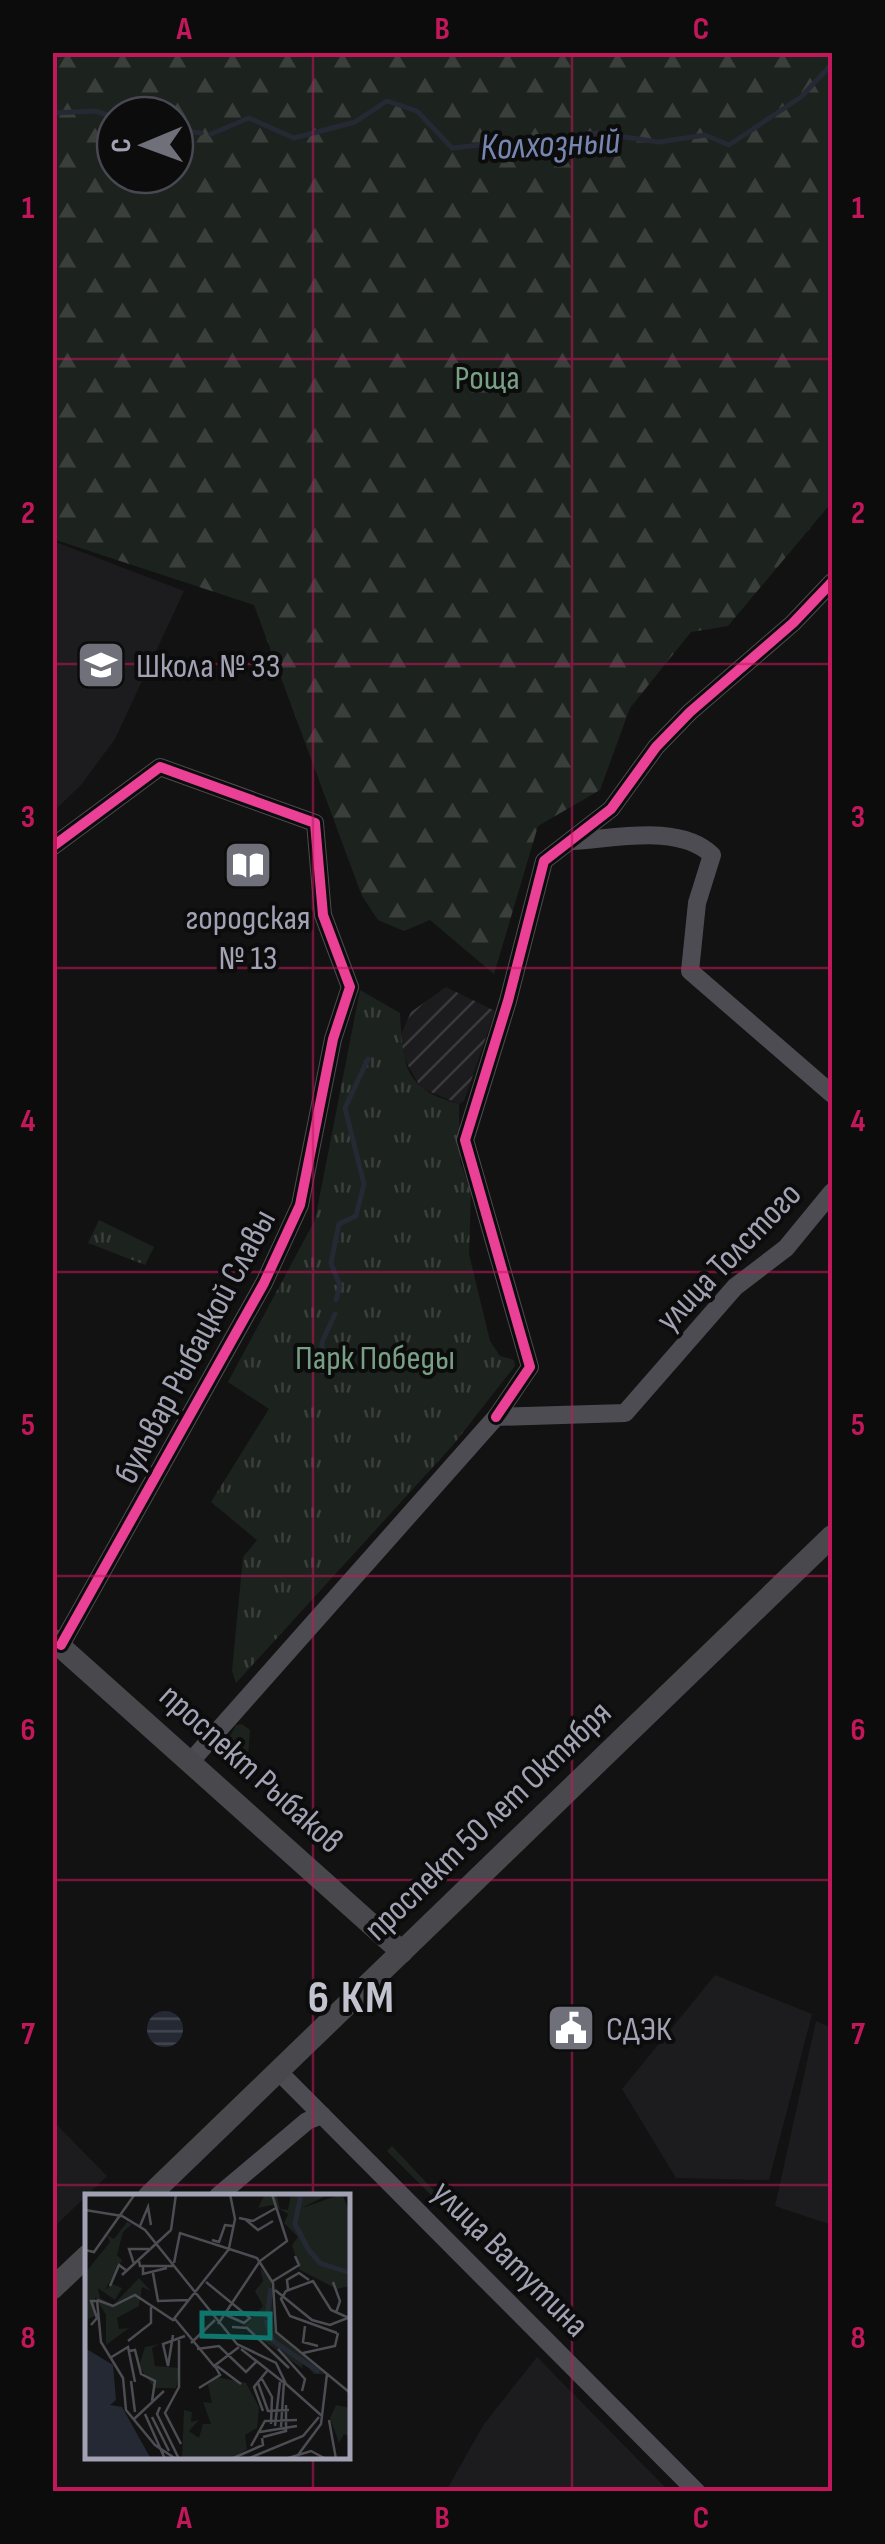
<svg xmlns="http://www.w3.org/2000/svg" width="885" height="2544" viewBox="0 0 885 2544" font-family="'Sofia Sans Condensed',sans-serif">
<style>
.built{fill:#1c1c1e}
.industrial{fill:url(#industrial-furrows)}
.grass{fill:#1c221e}
.forest{fill:url(#forest-firs);fill-rule:evenodd}
.park{fill:url(#park-tufts)}
.water{fill:url(#water-rules)}
.lines{fill:none;stroke-linecap:round;stroke-linejoin:round}
.stream{stroke:#252933;stroke-width:5}
.minor{stroke:#4c4c52;stroke-width:18}
.major{stroke:#48484d;stroke-width:22}
.cycleway-casing{stroke:#0c0c0d;stroke-width:16}
.cycleway{stroke:#ea4096;stroke-width:10}
.grid{fill:none;stroke:#c2185b;stroke-width:2.5;stroke-opacity:0.55}
.labels{text-anchor:middle;stroke-width:8;stroke-linejoin:round;paint-order:stroke}
.park-label{font-size:35px;fill:#77a085;stroke:#0c0c0d}
.poi-label{font-size:35px;fill:#a2a2b4;stroke:#0c0c0d;text-anchor:start}
.street-label{font-size:35px;fill:#a2a2b4;stroke:#0c0c0d}
.water-label{font-size:38px;font-style:italic;fill:#7686b1;stroke:#0c0c0d}
.district-label{font-size:45px;font-weight:bold;letter-spacing:2.5px;fill:#c3c3d0;stroke:#0c0c0d}
.inset-river{fill:none;stroke:#252933;stroke-width:5}
.inset-road{fill:none;stroke:#4c4c53;stroke-width:2.5}
.view{fill:#0f766e;fill-opacity:0.15;stroke:#0f766e;stroke-width:5}
.inset-edge{fill:none;stroke:#a2a2b4;stroke-width:5}
.neatline{fill:none;stroke:#c2185b;stroke-width:4}
.grid-label{font-size:32px;text-anchor:middle;font-weight:bold;fill:#c2185b}
</style>
<defs>
<pattern id="industrial-furrows" width="10" height="10" patternUnits="userSpaceOnUse" patternTransform="scale(2.5)"><rect width="10" height="10" fill="#1c1c1e"/><path d="M-1 1l2-2M0 10L10 0M9 11l2-2" fill="none" stroke="#3a3a3c"/></pattern>
<pattern id="forest-firs" width="22" height="20" patternUnits="userSpaceOnUse" patternTransform="scale(2.5)"><rect width="22" height="20" fill="#1c221e"/><path d="M5 1l3.5 6h-7zM16 11l3.5 6h-7z" fill="#3a3f3c"/></pattern>
<pattern id="park-tufts" width="24" height="20" patternUnits="userSpaceOnUse" patternTransform="scale(2.5)"><rect width="24" height="20" fill="#1c221e"/><path d="M3 7l-1-3M5 7V3M7 7l1-3M15 17l-1-3M17 17v-4M19 17l1-3" fill="none" stroke="#3a3f3c"/></pattern>
<pattern id="water-rules" width="6" height="5" patternUnits="userSpaceOnUse" patternTransform="scale(2.5)"><rect width="6" height="5" fill="#252933"/><path d="M0 2.5h6" fill="none" stroke="#42454e"/></pattern>
</defs>
<rect width="100%" height="100%" fill="#121212"/>
<g class="built">
<path d="M 53,541 L 184,591 L 115,739 L 81,785 L 53,812 Z"/>
<path d="M 715,1975 L 812,2014 L 769,2180 L 676,2178 L 622,2089 Z"/>
<path d="M 816,2021 L 832,2028 L 832,2225 L 775,2206 Z"/>
<path d="M 53,2121 L 107,2176 L 53,2228 Z"/>
<path d="M 537,2357 L 669,2491 L 446,2491 L 484,2424 Z"/>
</g>
<path class="industrial" d="M 446,987 L 495,1011 L 464,1101 L 459,1104 L 421,1088 L 402,1055 L 402,1032 L 411,1012 Z"/>
<g class="grass">
<path d="M 242,1724 L 250,1730 L 247,1771 L 224,1748 L 236,1725 Z"/>
<path d="M 392,2146 L 438,2195 L 438,2196 L 433,2197 L 387,2151 Z"/>
</g>
<path class="forest" d="M 53,52 L 832,53 L 832,502 L 728,626 L 691,632 L 630,708 L 600,790 L 538,826 L 494,974 L 430,920 L 404,931 L 378,920 L 362,896 L 254,605 L 53,539 ZM 175,115 L 175,175 L 115,175 L 115,115 Z"/>
<g class="park">
<path d="M 360,990 L 400,1013 C 403,1065 403,1089 459,1104 L 460,1161 L 471,1192 L 469,1254 L 490,1341 L 500,1356 L 514,1360 L 515,1366 L 453,1445 L 236,1683 L 232,1671 L 243,1557 L 257,1540 L 211,1502 L 269,1409 L 228,1382 L 315,1220 Z"/>
<path d="M 99,1220 L 154,1247 L 145,1265 L 88,1243 Z"/>
</g>
<circle class="water" cx="165" cy="2029" r="18"/>
<g class="lines">
<g class="stream">
<path d="M 52,113 L 95,111 L 115,117"/>
<path d="M 175,130 L 201,133"/>
<path d="M 211,134 L 249,118 L 294,138 L 355,122 L 387,101 L 417,111 L 452,148 L 597,133 L 659,142 L 705,135 L 729,145 L 801,97 L 832,64"/>
<path d="M 336,1300 L 340,1286 L 331,1263 L 339,1224 L 356,1216 L 364,1184 L 345,1108 L 368,1059"/>
<path d="M 322,1372 L 322,1342 L 335,1314"/>
</g>
<g class="minor">
<path d="M 572,841 C 614,839 679,823 712,855 L 697,903 L 690,971 L 832,1094"/>
<path d="M 52,847 L 160,767 L 315,823 L 323,915 L 350,987 L 333,1039 L 300,1205 L 264,1283 L 61,1645"/>
<path d="M 496,1417 L 530,1367 L 465,1140 L 508,1001 L 544,861 L 611,809 L 656,747 L 690,712 L 793,623 L 832,582"/>
<path d="M 192,1760 L 496,1417 L 625,1413 L 735,1287 L 786,1248 L 832,1192"/>
<path d="M 278,2071 L 697,2492"/>
<path d="M 218,2196 L 307,2121 L 322,2115"/>
</g>
<g class="major">
<path d="M 52,1639 L 402,1952"/>
<path d="M 149,2196 L 832,1536"/>
<path d="M 52,2289 L 88,2255"/>
</g>
<g class="cycleway-casing">
<g id="cycleway">
<path d="M 52,847 L 160,767 L 315,823 L 323,915 L 350,987 L 333,1039 L 300,1205 L 264,1283 L 61,1645"/>
<path d="M 496,1417 L 530,1367 L 465,1140 L 508,1001 L 544,861 L 611,809 L 656,747 L 690,712 L 793,623 L 832,582"/>
</g>
</g>
<use href="#cycleway" class="cycleway"/>
</g>
<path class="grid" d="M 313,52 L 313,2196M 572,52 L 572,2492M 52,359 L 832,359M 52,664 L 832,664M 52,968 L 832,968M 52,1272 L 832,1272M 52,1576 L 832,1576M 52,1880 L 832,1880M 52,2185 L 832,2185M 313,2456 L 313,2492"/>
<defs>
<g id="school-square" transform="scale(2.5)"><rect x="-9" y="-9" width="18" height="18" rx="4" fill="#70707b" stroke="#0c0c0d"/><path d="M0-5L7-2L0 1L-7-2ZM-4 1L0 2.5L4 1V4Q0 6-4 4Z" fill="#fff"/></g>
<g id="library-square" transform="scale(2.5)"><rect x="-9" y="-9" width="18" height="18" rx="4" fill="#70707b" stroke="#0c0c0d"/><path d="M-6-4Q-3-5.5-.7-3.5V5Q-3 3-6 4ZM6-4Q3-5.5 .7-3.5V5Q3 3 6 4Z" fill="#fff"/></g>
<g id="civic-square" transform="scale(2.5)"><rect x="-9" y="-9" width="18" height="18" rx="4" fill="#70707b" stroke="#0c0c0d"/><path d="M-.6-6.5H3V-4.5H.6V-3L4-1V1h2V6H-6V1h2V-1L-.6-3ZM-1.2 2.5V6h2.4V2.5Z" fill="#fff"/></g>
</defs>
<g fill-rule="evenodd">
<use href="#school-square" x="101" y="665"/>
<use href="#library-square" x="248" y="865"/>
<use href="#civic-square" x="571" y="2028"/>
</g>
<g class="labels">
<g class="park-label">
<text x="487" y="389">Роща</text>
<text x="375" y="1369">Парк Победы</text>
</g>
<g class="poi-label">
<text x="136" y="677">Школа № 33</text>
<text x="248" y="929" text-anchor="middle">городская<tspan x="248" dy="40">№ 13</tspan></text>
<text x="606" y="2040">СДЭК</text>
</g>
<g class="street-label">
<text transform="translate(728 1256) rotate(-46)" y="12">улица Толстого</text>
<text transform="translate(194 1346) rotate(-62)" y="12">бульвар Рыбацкой Славы</text>
<text transform="translate(252 1768) rotate(42)" y="12">проспект Рыбаков</text>
<text transform="translate(487 1820) rotate(-44)" y="12">проспект 50 лет Октября</text>
<text transform="translate(511 2258) rotate(45)" y="12">улица Ватутина</text>
</g>
<g class="water-label">
<text transform="translate(550 143) rotate(-3)" y="13">Колхозный</text>
</g>
<g class="district-label">
<text x="352" y="2012">6 КМ</text>
</g>
</g>
<g transform="translate(85 2194)">
<rect width="265" height="265" fill="#121212"/>
<path d="M 180,0 L 192,2 L 195,15 L 203,16 L 206,0 L 244,0 L 217,14 L 257,0 L 265,19 L 265,92 L 252,95 L 215,76 L 207,51 L 213,43 L 199,29 L 203,20 L 187,11 L 173,14 ZM 42,28 L 47,30 L 38,38 L 32,61 L 37,66 L 20,96 L 27,90 L 37,94 L 30,106 L 13,94 L 15,104 L 28,111 L 54,84 L 66,97 L 57,93 L 54,112 L 32,124 L 34,135 L 44,134 L 21,151 L 21,121 L 10,103 L 10,122 L 0,126 L 0,79 L 25,48 L 22,41 L 29,45 ZM 175,74 L 186,84 L 189,137 L 240,180 L 229,180 L 217,166 L 218,175 L 159,133 L 178,112 L 170,97 L 178,87 ZM 74,150 L 67,154 L 70,172 L 95,174 L 91,194 L 69,194 L 54,172 L 60,153 ZM 131,183 L 161,189 L 174,213 L 172,234 L 160,241 L 162,255 L 150,263 L 97,265 L 99,216 L 107,218 L 106,228 L 114,226 L 104,237 L 114,244 L 118,230 L 126,230 L 118,208 L 127,209 L 123,191 ZM 251,211 L 265,214 L 265,243 L 259,240 L 254,249 L 245,224 Z" fill="#1c221e"/>
<path d="M 0,154 L 28,171 L 31,206 L 25,211 L 37,213 L 66,265 L 0,265 Z" fill="#252933"/>
<path class="inset-river" d="M 216,0 L 210,30 L 223,55 L 235,69 L 265,79M 182,124 L 186,94M 181,126 L 188,147 L 234,178"/>
<path class="inset-road" d="M 0,16 L 37,22 L 60,36 L 152,150 L 191,169 L 201,190 L 237,222M 154,24 L 168,27 L 191,14M 161,26 L 173,36 L 188,27M 55,32 L 63,13 L 66,31M 86,36 L 91,0M 127,46 L 134,48 L 140,31 L 148,32M 144,54 L 150,25 L 145,0M 0,56 L 9,58 L 50,0M 54,67 L 55,72 L 88,72M 89,69 L 95,39 L 172,64 L 188,89 L 191,138 L 264,198M 49,70 L 44,55 L 64,55M 58,72 L 58,80 L 82,74M 68,79 L 73,107 L 104,106M 37,81 L 86,36M 188,87 L 214,71 L 210,62M 121,88 L 165,124 L 159,129 L 141,121M 248,88 L 255,107 L 251,119M 25,92 L 34,71 L 42,77M 203,95 L 202,86 L 214,79 L 224,86M 190,96 L 227,126 L 245,131 L 265,123M 12,106 L 16,148 L 38,184 L 41,216 L 70,251 L 91,265M 12,106 L 28,112 L 50,101 L 88,126 L 144,55M 90,125 L 129,172 L 154,153M 133,130 L 175,67 L 202,47 L 187,0M 6,131 L 12,124 L 6,107 L 12,107M 220,132 L 218,148 L 233,152M 147,133 L 162,134 L 204,174M 252,139 L 205,122 L 196,105 L 201,97 L 228,87 L 246,116 L 264,124M 94,146 L 94,193 L 80,219 L 96,250M 43,147 L 66,129 L 66,113M 106,149 L 130,126M 112,155 L 134,152 L 161,178 L 171,168M 156,155 L 198,188M 193,155 L 220,185 L 217,197M 44,157 L 50,156 L 56,180 L 70,187 L 67,207M 218,159 L 250,152 L 253,139M 25,164 L 43,153 L 50,188M 83,172 L 78,150 L 100,142M 83,172 L 88,141M 132,172 L 156,190M 177,185 L 187,203 L 186,230M 46,187 L 50,218M 173,189 L 183,217 L 204,216M 114,194 L 135,181 L 130,172M 75,213 L 72,220 L 94,265M 178,217 L 169,193 L 182,177M 60,220 L 80,265M 67,223 L 84,257M 48,226 L 79,197M 244,226 L 251,265M 190,232 L 195,188M 196,233 L 199,187M 175,238 L 212,232M 178,243 L 201,237 L 201,211M 166,252 L 180,227 L 212,226M 146,265 L 178,251 L 177,244M 162,265 L 218,242 L 234,223M 200,265 L 226,257 L 241,265M 210,265 L 236,230 L 242,180"/>
<path class="view" d="M 117,119 L 185,120 L 185,144 L 117,142 Z"/>
<rect width="265" height="265" class="inset-edge"/>
</g>
<rect width="885" height="2544" fill="none" stroke="#0c0c0d" stroke-width="110"/>
<g transform="translate(145 145) rotate(269)"><circle r="48" fill="#0c0c0d" stroke="#484850" stroke-width="2.5"/>
<path d="M0-8L18 38L0 25L-18 38Z" fill="#70707b"/>
<text y="-15" font-size="28" font-weight="bold" text-anchor="middle" fill="#a2a2b4">С</text>
</g>
<rect x="55" y="55" width="775" height="2434" class="neatline"/>
<g class="grid-label">
<text x="184" y="39">A</text>
<text x="442" y="39">B</text>
<text x="701" y="39">C</text>
<text x="28" y="218">1</text>
<text x="858" y="218">1</text>
<text x="28" y="523">2</text>
<text x="858" y="523">2</text>
<text x="28" y="827">3</text>
<text x="858" y="827">3</text>
<text x="28" y="1131">4</text>
<text x="858" y="1131">4</text>
<text x="28" y="1435">5</text>
<text x="858" y="1435">5</text>
<text x="28" y="1740">6</text>
<text x="858" y="1740">6</text>
<text x="28" y="2044">7</text>
<text x="858" y="2044">7</text>
<text x="28" y="2348">8</text>
<text x="858" y="2348">8</text>
<text x="184" y="2528">A</text>
<text x="442" y="2528">B</text>
<text x="701" y="2528">C</text>
</g>
</svg>
